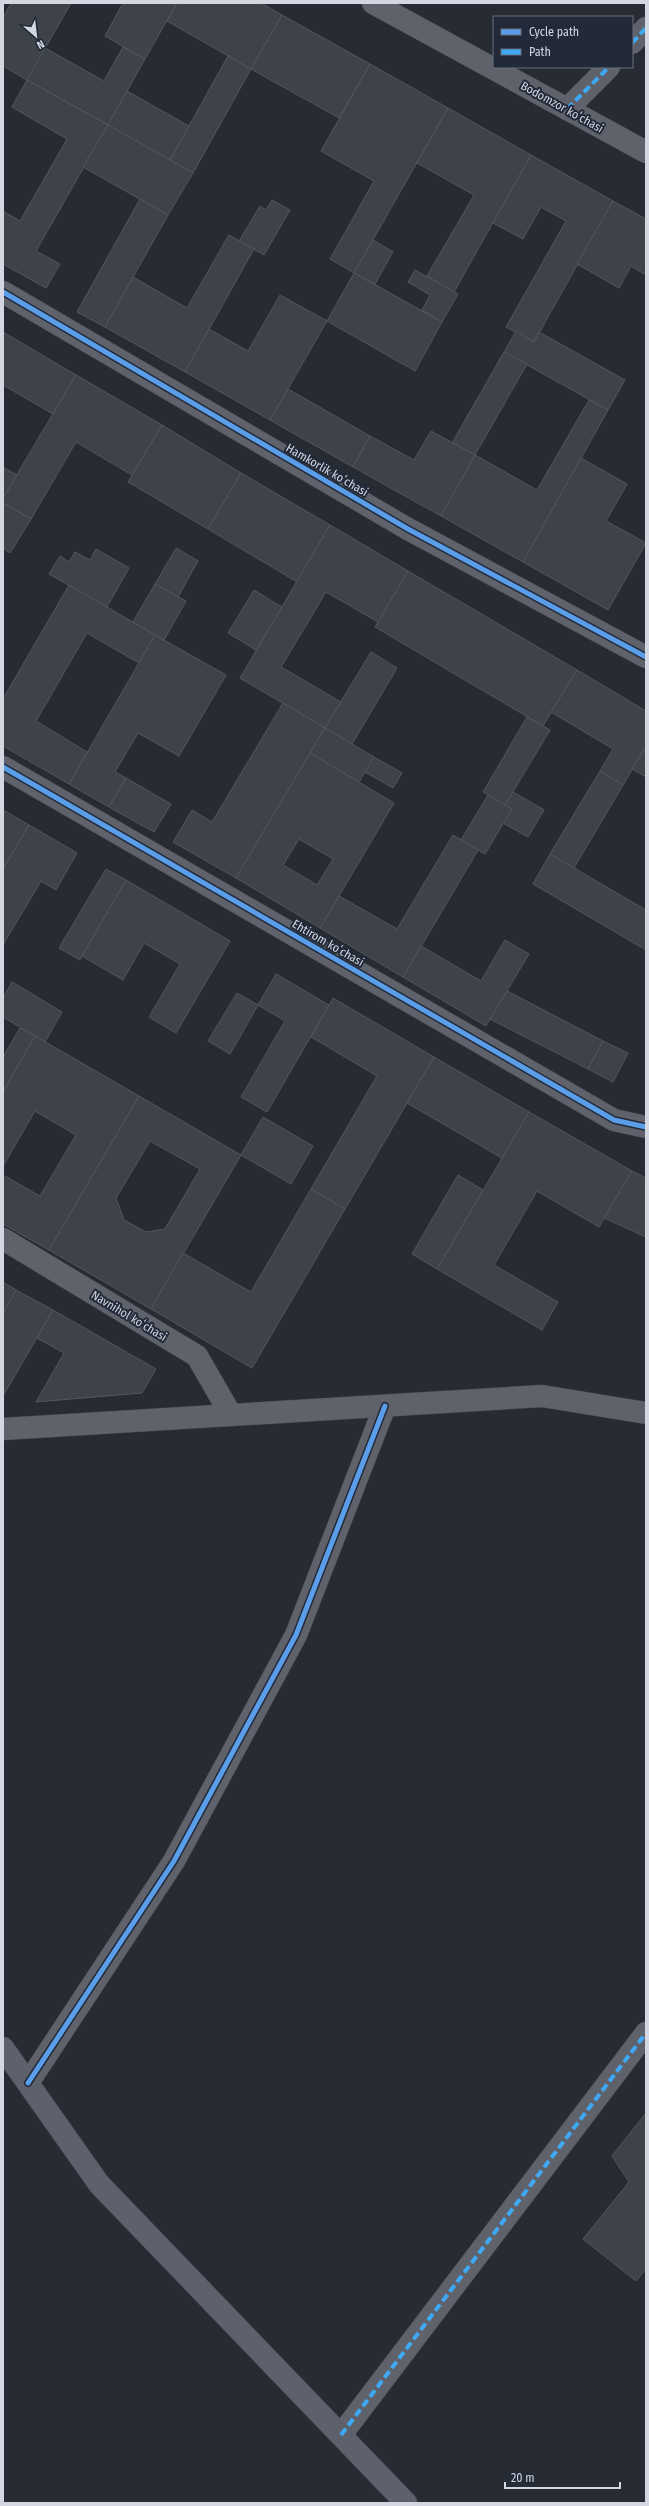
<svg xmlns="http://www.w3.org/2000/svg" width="649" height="2506" viewBox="0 0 649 2506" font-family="'Fira Sans Condensed',sans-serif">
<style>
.building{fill:#3e4249;stroke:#52565d;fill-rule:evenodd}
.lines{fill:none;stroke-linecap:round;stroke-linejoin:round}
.minor-casing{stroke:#43474f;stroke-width:23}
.major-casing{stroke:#43474f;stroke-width:23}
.minor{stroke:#5f626a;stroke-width:22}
.major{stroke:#5d616b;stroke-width:22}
.quiet{stroke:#3fa9f5;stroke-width:4;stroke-dasharray:8 4;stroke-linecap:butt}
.cycleway-casing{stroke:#222a39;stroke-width:8}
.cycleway{stroke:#5a9eea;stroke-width:5}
.labels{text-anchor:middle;stroke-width:4;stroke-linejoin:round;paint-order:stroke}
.street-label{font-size:12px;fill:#d2d7e1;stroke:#222a39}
</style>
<rect width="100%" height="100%" fill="#272b34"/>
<g class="building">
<path d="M 11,3 L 71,3 L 27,80 L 3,66 L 3,18 Z"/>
<path d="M 123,3 L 177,3 L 145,59 L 105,36 Z"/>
<path d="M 177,3 L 261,3 L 282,15 L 251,69 L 167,21 Z"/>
<path d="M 282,15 L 370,64 L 339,118 L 251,69 Z"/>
<path d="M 123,47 L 145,59 L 108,125 L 27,80 L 45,48 L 104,81 Z"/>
<path d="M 228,56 L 251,69 L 193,173 L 170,160 Z"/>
<path d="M 370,64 L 448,108 L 354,273 L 330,259 L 374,181 L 321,151 Z"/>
<path d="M 27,80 L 108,125 L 36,251 L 60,264 L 46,288 L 3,264 L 3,211 L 20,221 L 67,139 L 12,107 Z"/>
<path d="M 127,91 L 189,126 L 170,160 L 108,125 Z"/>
<path d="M 448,108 L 531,155 L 454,292 L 427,276 L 474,195 L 417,163 Z"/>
<path d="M 108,125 L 193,173 L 168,215 L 83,167 Z"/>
<path d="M 531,155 L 613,201 L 534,342 L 506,327 L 566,221 L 541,207 L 523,239 L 493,223 Z"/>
<path d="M 140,199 L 168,215 L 105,327 L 77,312 Z"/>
<path d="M 272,200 L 290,210 L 264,255 L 239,241 L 260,206 L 266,210 Z"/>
<path d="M 613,201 L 646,219 L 646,275 L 631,266 L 619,288 L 577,264 Z"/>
<path d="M 229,235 L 254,249 L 185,372 L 105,327 L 133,277 L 187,308 Z"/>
<path d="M 373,240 L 393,252 L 375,284 L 354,273 Z"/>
<path d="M 415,270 L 458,294 L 442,322 L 422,310 L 430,295 L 408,282 Z"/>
<path d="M 354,273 L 442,322 L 415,371 L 327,321 Z"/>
<path d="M 280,295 L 327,321 L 270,420 L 185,372 L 209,329 L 248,351 Z"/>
<path d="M 516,331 L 534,342 L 539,332 L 625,380 L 608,410 L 504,352 Z"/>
<path d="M 3,332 L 76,375 L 53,414 L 3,385 Z"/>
<path d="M 504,352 L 527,364 L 475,455 L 452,443 Z"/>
<path d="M 76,375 L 162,425 L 132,475 L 76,442 L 31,519 L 3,503 L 3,498 Z"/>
<path d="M 288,389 L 370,436 L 353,467 L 270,420 Z"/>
<path d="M 589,400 L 608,410 L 523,562 L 441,516 L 475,455 L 537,490 Z"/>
<path d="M 162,425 L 241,473 L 208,529 L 128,482 Z"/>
<path d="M 431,431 L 475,455 L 441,516 L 353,467 L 370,436 L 414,460 Z"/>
<path d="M 581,458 L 627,484 L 606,521 L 646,543 L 608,610 L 523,562 Z"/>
<path d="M 3,467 L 17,475 L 3,498 Z"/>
<path d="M 241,473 L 330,525 L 297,582 L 208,529 Z"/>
<path d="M 3,503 L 31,519 L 10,553 L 3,548 Z"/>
<path d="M 330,525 L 408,571 L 378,622 L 326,592 L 281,667 L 341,702 L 325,728 L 240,678 Z"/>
<path d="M 176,548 L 198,561 L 178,597 L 155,584 Z"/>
<path d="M 96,549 L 129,568 L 107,607 L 49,574 L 60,556 L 69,562 L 75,552 L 90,560 Z"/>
<path d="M 408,571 L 577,670 L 543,726 L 375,627 Z"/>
<path d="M 155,584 L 186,601 L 164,640 L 133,622 Z"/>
<path d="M 69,585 L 155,635 L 139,663 L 87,633 L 36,721 L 87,752 L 69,784 L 3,746 L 3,699 Z"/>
<path d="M 254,590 L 282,607 L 256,650 L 228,633 Z"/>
<path d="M 155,635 L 226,675 L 179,756 L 138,733 L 115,772 L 126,778 L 109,807 L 69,784 Z"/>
<path d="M 371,652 L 397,668 L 352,744 L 325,728 Z"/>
<path d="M 577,670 L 646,711 L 646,746 L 623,785 L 600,771 L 613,749 L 551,712 Z"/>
<path d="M 283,703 L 325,728 L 236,878 L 173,842 L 192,810 L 212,822 Z"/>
<path d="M 527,717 L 550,730 L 505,805 L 483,792 Z"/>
<path d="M 325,728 L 374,757 L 359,782 L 310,753 Z"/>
<path d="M 646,746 L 646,777 L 632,769 Z"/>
<path d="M 310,753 L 394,803 L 320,928 L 236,878 ZM 299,839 L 333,859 L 317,885 L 283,865 Z"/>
<path d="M 374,757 L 402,773 L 393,788 L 365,772 Z"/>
<path d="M 600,771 L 623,785 L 574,868 L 550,854 Z"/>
<path d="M 126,778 L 171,804 L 154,832 L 109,807 Z"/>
<path d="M 513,792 L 544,810 L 528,837 L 503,823 L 512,809 L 505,805 Z"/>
<path d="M 488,795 L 512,809 L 485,854 L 461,840 Z"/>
<path d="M 5,811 L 29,825 L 3,869 L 3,814 Z"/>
<path d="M 29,825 L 77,853 L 56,890 L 41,881 L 3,945 L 3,869 Z"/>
<path d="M 453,835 L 478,850 L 403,977 L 320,928 L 339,896 L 397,929 Z"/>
<path d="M 550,854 L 646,910 L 646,950 L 533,884 Z"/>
<path d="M 106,869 L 126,880 L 80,960 L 59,948 Z"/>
<path d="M 126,880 L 230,941 L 176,1033 L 149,1017 L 180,964 L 144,943 L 123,980 L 82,956 Z"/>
<path d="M 505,940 L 529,954 L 486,1026 L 403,977 L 421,946 L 481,981 Z"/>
<path d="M 276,974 L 329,1005 L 267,1112 L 241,1097 L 285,1021 L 258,1005 Z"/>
<path d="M 12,982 L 62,1012 L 45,1042 L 3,1017 L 3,998 Z"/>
<path d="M 507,991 L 603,1041 L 588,1069 L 490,1019 Z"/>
<path d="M 237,993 L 258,1005 L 230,1054 L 208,1041 Z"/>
<path d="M 333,998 L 434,1057 L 345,1209 L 311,1189 L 377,1076 L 311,1037 Z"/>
<path d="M 20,1028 L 35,1036 L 3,1092 L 3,1057 Z"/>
<path d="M 35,1036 L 139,1096 L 49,1250 L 3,1224 L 3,1175 L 40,1196 L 76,1135 L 35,1111 L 3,1166 L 3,1092 Z"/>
<path d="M 603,1041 L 628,1053 L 613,1082 L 588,1069 Z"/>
<path d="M 434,1057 L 529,1112 L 502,1158 L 407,1103 Z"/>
<path d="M 139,1096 L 241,1155 L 151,1309 L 49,1250 ZM 150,1141 L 200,1169 L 165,1229 L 146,1232 L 124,1220 L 116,1198 Z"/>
<path d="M 529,1112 L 632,1171 L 599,1227 L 537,1191 L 494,1265 L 558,1302 L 542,1330 L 437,1269 Z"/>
<path d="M 263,1117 L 313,1146 L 291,1184 L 241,1155 Z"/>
<path d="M 632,1171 L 646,1178 L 646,1237 L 604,1218 Z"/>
<path d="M 458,1175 L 483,1190 L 437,1269 L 412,1254 Z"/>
<path d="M 311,1189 L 345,1209 L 252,1368 L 151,1309 L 183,1253 L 251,1292 Z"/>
<path d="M 3,1282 L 16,1290 L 3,1313 Z"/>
<path d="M 16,1290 L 53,1310 L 3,1396 L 3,1313 Z"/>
<path d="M 53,1310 L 156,1369 L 142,1393 L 36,1402 L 64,1353 L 37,1338 Z"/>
<path d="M 646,2113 L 646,2269 L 636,2281 L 583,2239 L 629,2182 L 612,2156 Z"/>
</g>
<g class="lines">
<g class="minor-casing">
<g id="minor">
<path d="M 373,3 L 646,152"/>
<path d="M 632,43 L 646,28"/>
<path d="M 567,109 L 609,67"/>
<path d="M 3,292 L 408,529 L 646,657"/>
<path d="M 3,767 L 614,1120 L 646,1127"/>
<path d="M 3,1239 L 197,1356 L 231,1415"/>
<path d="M 3,1429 L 542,1396 L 646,1413"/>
<path d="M 28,2083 L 174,1861 L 296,1635 L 385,1406"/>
<path d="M 341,2435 L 646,2033"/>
</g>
</g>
<g class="major-casing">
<path id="major" d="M 3,2048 L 99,2184 L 406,2503"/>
</g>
<use href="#minor" class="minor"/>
<use href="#major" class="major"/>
<g class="quiet">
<path d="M 632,43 L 646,28"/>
<path d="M 567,109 L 609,67"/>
<path d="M 341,2435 L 646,2033"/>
</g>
<g class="cycleway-casing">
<g id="cycleway">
<path d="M 3,292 L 408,529 L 646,657"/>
<path d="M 3,767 L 614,1120 L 646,1127"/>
<path d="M 28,2083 L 174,1861 L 296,1635 L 385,1406"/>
</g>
</g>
<use href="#cycleway" class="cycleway"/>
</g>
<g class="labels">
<g class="street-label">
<text transform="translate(562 107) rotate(29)" y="4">Bodomzor koʻchasi</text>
<text transform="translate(327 470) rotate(30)" y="4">Hamkorlik koʻchasi</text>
<text transform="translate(328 943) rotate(30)" y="4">Ehtirom koʻchasi</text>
<text transform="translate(129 1316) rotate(31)" y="4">Navnihol koʻchasi</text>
</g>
</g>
<rect width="649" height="2506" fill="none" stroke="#d2d7e1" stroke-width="8"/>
<rect x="493" y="16" width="140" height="52" fill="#222a39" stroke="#686f7c"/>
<rect x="501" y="29" width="20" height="6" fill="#5a9eea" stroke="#686f7c"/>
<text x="529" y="36" font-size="12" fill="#d2d7e1">Cycle path</text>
<rect x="501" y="49" width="20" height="6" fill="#3fa9f5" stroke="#686f7c"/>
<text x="529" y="56" font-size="12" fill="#d2d7e1">Path</text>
<g transform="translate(36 36) rotate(152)" stroke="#222a39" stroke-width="3" paint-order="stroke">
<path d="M0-3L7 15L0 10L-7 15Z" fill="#d2d7e1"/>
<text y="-6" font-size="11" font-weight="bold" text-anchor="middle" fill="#d2d7e1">N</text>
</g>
<path d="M505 2482v6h115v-6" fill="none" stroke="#d2d7e1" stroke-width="2"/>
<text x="511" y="2482" font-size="12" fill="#d2d7e1" stroke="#222a39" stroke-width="3" paint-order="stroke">20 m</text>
</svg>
